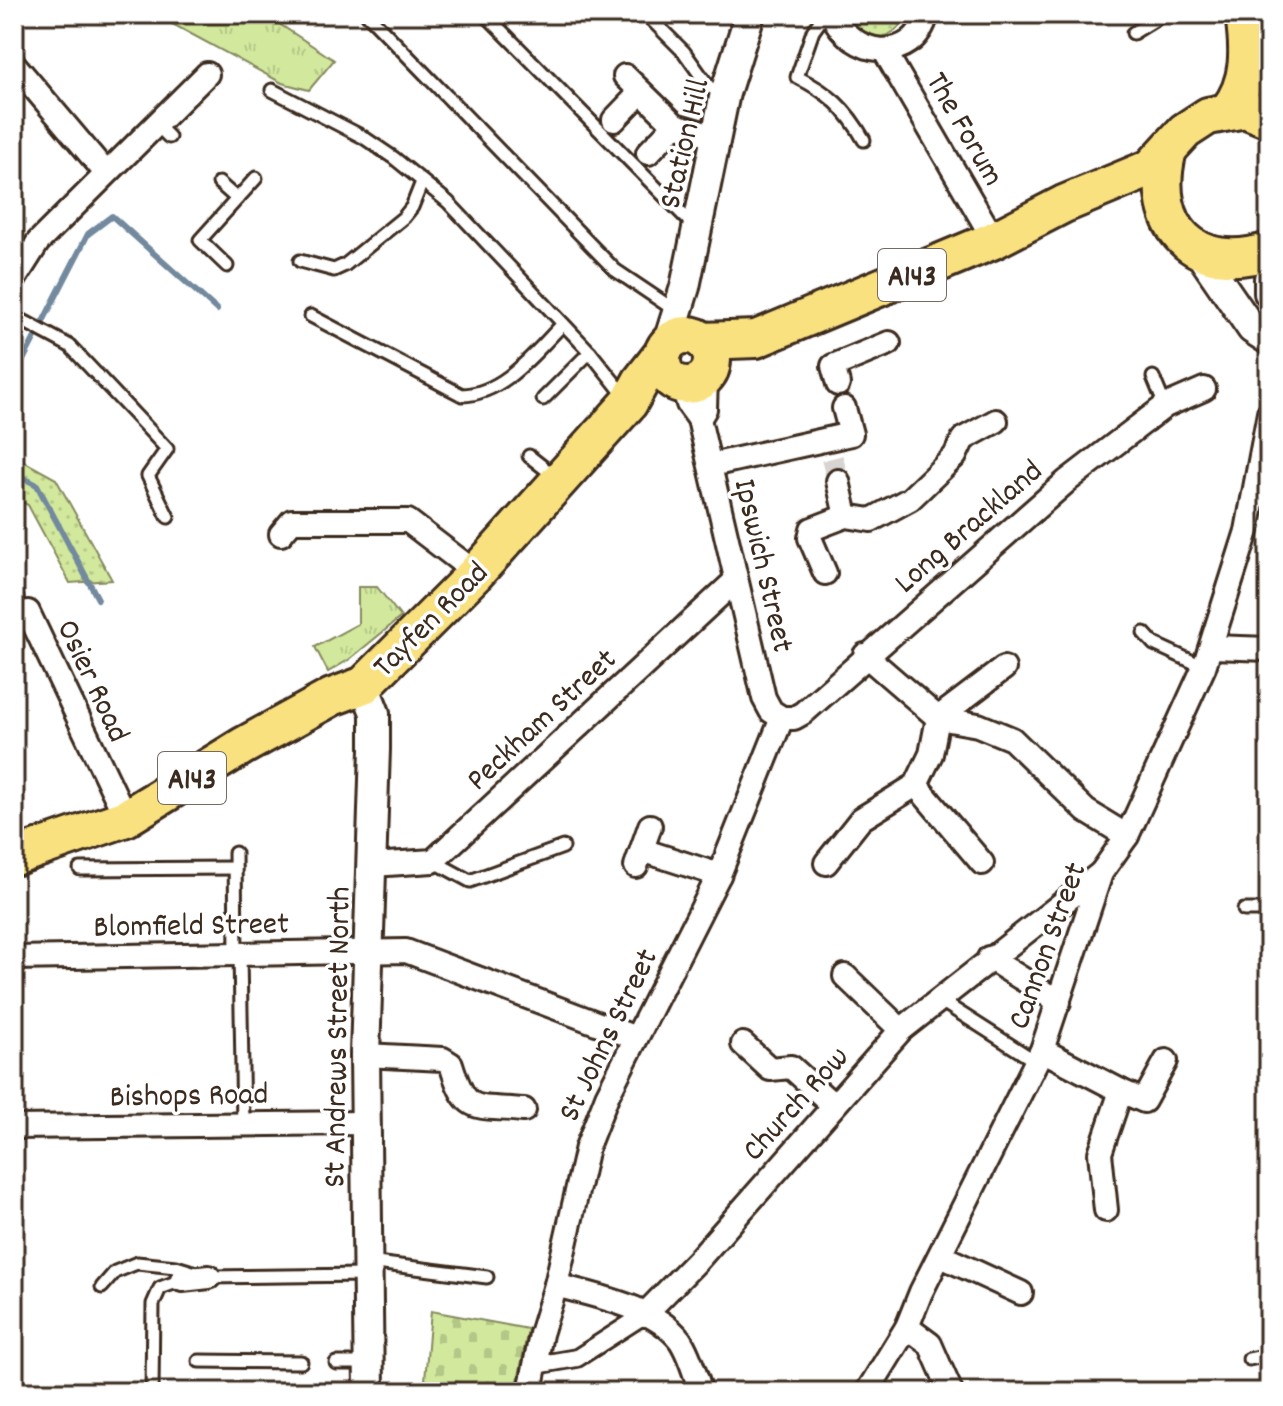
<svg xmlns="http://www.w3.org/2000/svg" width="1283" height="1406" viewBox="0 0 1283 1406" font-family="Dekko,sans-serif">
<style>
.grass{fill:url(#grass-tufts);stroke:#86895e;stroke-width:2}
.cemetery{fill:url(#cemetery-stones);stroke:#86895e;stroke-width:2}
.park{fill:url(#park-dots);stroke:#86895e;stroke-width:2}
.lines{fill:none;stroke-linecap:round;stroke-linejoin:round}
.stream{stroke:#72899e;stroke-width:6}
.minor-tunnel{stroke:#d8d4d2;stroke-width:22;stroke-dasharray:22 11;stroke-linecap:butt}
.service-casing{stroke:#3b2a1e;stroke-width:17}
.pedestrian-casing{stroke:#3b2a1e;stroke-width:22}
.minor-casing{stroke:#3b2a1e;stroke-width:28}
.tertiary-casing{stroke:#3b2a1e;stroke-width:34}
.primary-casing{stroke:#3b2a1e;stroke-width:42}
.service{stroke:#fff;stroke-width:11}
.pedestrian{stroke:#fff;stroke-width:16}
.minor{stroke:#fff;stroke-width:22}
.tertiary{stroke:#fff;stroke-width:28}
.primary{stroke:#fae180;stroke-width:36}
.labels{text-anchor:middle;stroke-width:7;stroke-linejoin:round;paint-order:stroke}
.shield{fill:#fff;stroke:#766a62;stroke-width:2}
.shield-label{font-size:30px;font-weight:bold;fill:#3b2a1e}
.street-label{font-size:32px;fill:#3b2a1e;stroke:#fff}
</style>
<defs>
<pattern id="grass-tufts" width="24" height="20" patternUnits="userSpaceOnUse" patternTransform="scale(2)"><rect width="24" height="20" fill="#d1e89d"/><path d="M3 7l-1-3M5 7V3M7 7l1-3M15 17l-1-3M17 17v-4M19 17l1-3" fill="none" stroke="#b4c787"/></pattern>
<pattern id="cemetery-stones" width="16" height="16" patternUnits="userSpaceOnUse" patternTransform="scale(2)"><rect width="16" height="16" fill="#d1e89d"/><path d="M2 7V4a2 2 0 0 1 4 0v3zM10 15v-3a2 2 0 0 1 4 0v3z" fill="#b4c787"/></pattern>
<pattern id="park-dots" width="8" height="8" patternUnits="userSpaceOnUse" patternTransform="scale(2)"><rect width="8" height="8" fill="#d1e89d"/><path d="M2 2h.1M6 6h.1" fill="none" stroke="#b4c787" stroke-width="1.8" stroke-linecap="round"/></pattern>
</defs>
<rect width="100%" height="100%" fill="#fff"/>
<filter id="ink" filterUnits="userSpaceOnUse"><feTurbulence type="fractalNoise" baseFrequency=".0125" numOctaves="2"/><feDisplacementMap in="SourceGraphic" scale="16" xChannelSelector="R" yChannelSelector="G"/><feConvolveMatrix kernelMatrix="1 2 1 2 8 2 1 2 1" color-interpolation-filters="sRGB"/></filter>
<g filter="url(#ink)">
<g class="grass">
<path d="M 154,14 L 264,14 L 334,60 L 309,90 L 282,83 Z"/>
<path d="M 358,587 L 377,587 L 401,617 L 350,659 L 328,672 L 315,647 L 358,624 Z"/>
</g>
<path class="cemetery" d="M 431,1311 L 528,1329 L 516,1392 L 478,1392 L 425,1380 Z"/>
<g class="park">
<path d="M 842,14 L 907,14 C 894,46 856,44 842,14 Z"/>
<path d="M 14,456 L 56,479 L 112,580 L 70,583 L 28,505 L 14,498 Z"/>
</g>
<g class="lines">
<g class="stream">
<path d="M 14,378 L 88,234 L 112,216 L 217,310"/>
<path d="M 14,473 L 37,485 L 98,599"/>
</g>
<path class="minor-tunnel" d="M 832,458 L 838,481"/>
<g class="service-casing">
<g id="service">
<path d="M 367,14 L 615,270 L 676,311"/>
<path d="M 485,14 L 694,226"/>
<path d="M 646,14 L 684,52 L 709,87 L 724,93"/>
<path d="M 825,14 L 813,31 L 797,77 C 829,93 846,108 864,140"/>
<path d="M 1133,33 L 1164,14"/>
<path d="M 272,90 L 363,137 L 394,158 L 448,202 L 590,352 L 625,396"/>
<path d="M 156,124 L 169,137"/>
<path d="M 219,183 L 237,199"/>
<path d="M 300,261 L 334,270 L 345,265 L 404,217 L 412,207 L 422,182"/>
<path d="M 227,266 L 200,240 L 256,178"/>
<path d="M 14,316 L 70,346 L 167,449 L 148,476 L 168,517"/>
<path d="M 311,316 L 462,395 C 504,394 535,352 563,324"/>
<path d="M 1153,377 L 1165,406"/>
<path d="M 543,399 L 590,352"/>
<path d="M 529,456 L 557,478"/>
<path d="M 14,594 L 17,598"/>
<path d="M 1144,633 L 1154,644 L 1204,667"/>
<path d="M 235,853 L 236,955"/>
<path d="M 433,861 L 470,881 L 563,847"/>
<path d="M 80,869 L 235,868"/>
<path d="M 1244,910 L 1269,910"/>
<path d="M 240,955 L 243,1125"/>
<path d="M 938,999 L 1035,1061"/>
<path d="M 368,1262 L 487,1277"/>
<path d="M 102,1287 L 115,1272 L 137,1263 L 176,1267 L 209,1277 L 367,1275"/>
<path d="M 1249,1359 L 1269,1355"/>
<path d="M 199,1361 L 301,1362"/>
<path d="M 336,1363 L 367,1363"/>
<path d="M 152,1392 L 153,1304 L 160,1288 L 182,1280"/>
</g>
</g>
<g class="pedestrian-casing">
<path id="pedestrian" d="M 536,1365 L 577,1358 L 644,1315"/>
</g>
<g class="minor-casing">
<g id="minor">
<path d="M 832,14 C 851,57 913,66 927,14"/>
<path d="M 884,50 L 994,240"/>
<path d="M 14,64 L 106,173"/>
<path d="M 625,76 L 675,125 L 716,137"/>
<path d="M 614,120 L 641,92"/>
<path d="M 648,153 L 675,125"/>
<path d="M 14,280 L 38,242 L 207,74"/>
<path d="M 838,384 L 833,366 L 889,343"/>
<path d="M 683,385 L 688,404 L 699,419 L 764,698 L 771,711 L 782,718"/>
<path d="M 699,419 L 705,409 L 706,377"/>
<path d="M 711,465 L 851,434 L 844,408"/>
<path d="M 838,481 L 846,516"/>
<path d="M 281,534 L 292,521 L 408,521 L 476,573"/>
<path d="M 825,573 L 810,538 L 812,529 L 846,516 L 871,520 L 910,499 L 955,456 L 963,439 L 996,421"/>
<path d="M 28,612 L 126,818"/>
<path d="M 1212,647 L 1269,649"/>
<path d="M 865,655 L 938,718 L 978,725 L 1012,739 L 1086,811 L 1127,836"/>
<path d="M 782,718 L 794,718 L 803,713 L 1067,481 L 1165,406 L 1204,389"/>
<path d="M 916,785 L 982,863"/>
<path d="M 642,850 L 719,875"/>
<path d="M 826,863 L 861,819 L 916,785 L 931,754 L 938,718 L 1004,668"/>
<path d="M 372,865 L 433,861 L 736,580"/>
<path d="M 636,866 L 650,826"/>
<path d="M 14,958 L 406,951 L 636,1038"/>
<path d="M 989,958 L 1059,1002"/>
<path d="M 845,976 L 901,1030"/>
<path d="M 743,1044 L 770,1069 L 791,1067 L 832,1104"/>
<path d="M 1042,1050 L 1121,1091"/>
<path d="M 365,1055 L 443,1059 L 451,1064 C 467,1116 473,1105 524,1110"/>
<path d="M 14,1127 L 365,1123"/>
<path d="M 1106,1210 L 1100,1153 L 1121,1091 L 1144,1101 L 1166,1061"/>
<path d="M 941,1256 L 1021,1293"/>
<path d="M 182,1280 L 209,1277"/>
<path d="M 556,1285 C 594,1296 654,1306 680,1340 C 690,1355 695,1375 701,1392"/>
<path d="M 644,1315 L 697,1261 L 901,1030 L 1101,873"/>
<path d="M 907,1327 L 930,1344 L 951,1392"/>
<path d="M 530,1392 L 541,1334 L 556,1285 L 587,1147 L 607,1096 L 719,875 L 782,718"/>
<path d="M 867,1392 L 907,1327 L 921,1292 L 1042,1050 L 1101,873 L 1127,836 L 1204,667 L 1247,531 L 1269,413"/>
</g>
</g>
<g class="tertiary-casing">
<g id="tertiary">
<path d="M 1195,246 L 1252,329 L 1269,340"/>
<path d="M 1269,279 L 1269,293"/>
<path d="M 667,345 L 685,287 L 725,93 L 750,14"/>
<path d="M 364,685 L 375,713 L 375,749 L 365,1055 L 369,1392"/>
</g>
</g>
<g class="primary-casing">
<g id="primary">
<path d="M 1228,111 C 1251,82 1249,49 1244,14"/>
<path d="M 1167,154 C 1150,227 1195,275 1269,251"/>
<circle cx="687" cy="360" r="25"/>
<path d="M 703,341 L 756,339 L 994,240 L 1064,204 L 1151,168 L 1185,131 L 1208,116 L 1245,109 L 1269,119"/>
<path d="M 14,857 L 126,818 L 243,746 L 332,697 L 364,685 L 476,573 L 629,403 L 641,381 L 663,353"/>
</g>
</g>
<use href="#service" class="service"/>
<use href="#pedestrian" class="pedestrian"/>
<use href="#minor" class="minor"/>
<use href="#tertiary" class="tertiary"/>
<use href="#primary" class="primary"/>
</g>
</g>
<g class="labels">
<g class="shield">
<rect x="878" y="249" width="68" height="52" rx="6"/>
<rect x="158" y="752" width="68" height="52" rx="6"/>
</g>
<g class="shield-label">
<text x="912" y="285">A143</text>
<text x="192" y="788">A143</text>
</g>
<g class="street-label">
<text transform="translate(967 128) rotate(60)" y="11">The Forum</text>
<text transform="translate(682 143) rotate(-77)" y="11">Station Hill</text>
<text transform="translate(967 525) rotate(-41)" y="11">Long Brackland</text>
<text transform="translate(766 565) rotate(77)" y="11">Ipswich Street</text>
<text transform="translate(429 618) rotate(-45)" y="11">Tayfen Road</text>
<text transform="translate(95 680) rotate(65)" y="11">Osier Road</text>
<text transform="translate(540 718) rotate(-43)" y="11">Peckham Street</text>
<text transform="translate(191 923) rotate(-1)" y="11">Blomfield Street</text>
<text transform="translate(1045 945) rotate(-70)" y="11">Cannon Street</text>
<text transform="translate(606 1034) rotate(-64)" y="11">St Johns Street</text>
<text transform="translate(335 1037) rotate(-89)" y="11">St Andrews Street North</text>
<text transform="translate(189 1093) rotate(-1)" y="11">Bishops Road</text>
<text transform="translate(794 1102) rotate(-48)" y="11">Church Row</text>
</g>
</g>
<rect width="1283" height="1406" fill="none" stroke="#fff" stroke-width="48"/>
<rect x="24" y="24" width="1235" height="1358" fill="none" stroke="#3b2a1e" stroke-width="3" filter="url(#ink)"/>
</svg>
